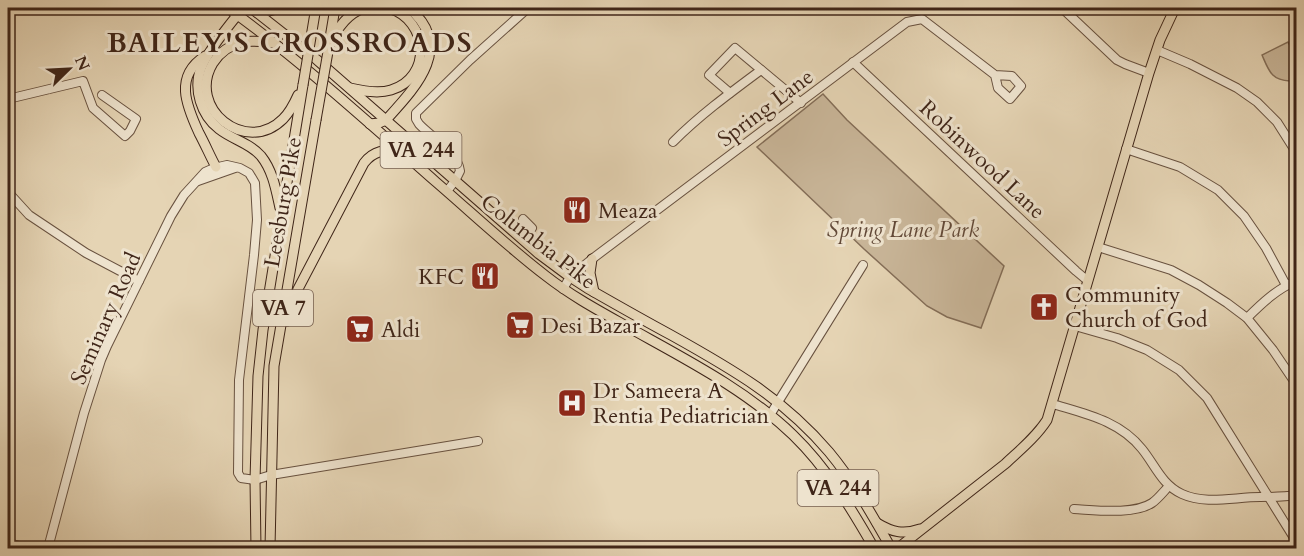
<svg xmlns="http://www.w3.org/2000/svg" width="1304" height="556" viewBox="0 0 1304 556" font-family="Cardo,serif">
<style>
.park{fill:#c9b699;stroke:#846e58;stroke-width:1.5}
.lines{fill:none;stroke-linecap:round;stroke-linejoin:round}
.minor-casing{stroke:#68513f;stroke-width:10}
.major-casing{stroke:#3f2518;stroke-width:11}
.minor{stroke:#eee3ce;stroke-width:8}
.major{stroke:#e5d4b4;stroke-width:9}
.major-bridge-casing{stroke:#3f2518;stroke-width:11;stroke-linecap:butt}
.major-bridge{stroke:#e5d4b4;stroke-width:9}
.labels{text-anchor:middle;stroke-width:6;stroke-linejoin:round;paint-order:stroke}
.shield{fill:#eee3ce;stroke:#745e4f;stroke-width:1.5}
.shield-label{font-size:21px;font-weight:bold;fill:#3f2518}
.street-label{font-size:22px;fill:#3f2518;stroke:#eee3ce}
.poi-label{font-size:22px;fill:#3f2518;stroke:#eee3ce;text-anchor:start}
.park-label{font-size:22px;font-style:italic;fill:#624938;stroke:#eee3ce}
.district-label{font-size:28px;font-weight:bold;letter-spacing:1.5px;fill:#3f2518;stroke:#eee3ce}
</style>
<rect width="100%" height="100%" fill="#e5d4b4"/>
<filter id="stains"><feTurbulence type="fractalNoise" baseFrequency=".00333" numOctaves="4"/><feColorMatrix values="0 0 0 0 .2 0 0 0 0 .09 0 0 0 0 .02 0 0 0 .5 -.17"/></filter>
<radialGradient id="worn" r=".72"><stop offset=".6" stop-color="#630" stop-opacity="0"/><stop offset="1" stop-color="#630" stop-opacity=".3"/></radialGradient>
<g class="park">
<path d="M 1288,42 L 1296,58 L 1296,90 L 1290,81 C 1271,80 1269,71 1262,55 Z"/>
<path d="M 823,94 L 847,120 L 1004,266 L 981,328 L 947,317 L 927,306 L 864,249 L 757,147 Z"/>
</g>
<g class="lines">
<g class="minor-casing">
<g id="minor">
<path d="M 1062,8 L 1117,60 L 1125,64 L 1149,73"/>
<path d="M 1157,50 L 1190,64 L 1237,88 L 1257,102 L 1277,122 L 1296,152"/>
<path d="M 853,62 L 1076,271 L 1088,281"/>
<path d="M 730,93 L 709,75 L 735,48 L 801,103"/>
<path d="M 8,99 L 83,81 L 93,108 L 125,136 L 130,131 L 136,119 L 102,95"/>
<path d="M 673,142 C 700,115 730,93 761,70"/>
<path d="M 1126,149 L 1180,167 L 1218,190 L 1244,216 L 1266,248 L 1286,285"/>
<path d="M 198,181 L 235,168"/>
<path d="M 447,191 L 455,181 L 460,171 C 458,152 432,138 419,124 L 416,119 L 416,113 L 470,60 L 528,8"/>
<path d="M 8,192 L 29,215 L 86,253 L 139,281"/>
<path d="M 523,240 L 532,228 L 523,219"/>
<path d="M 1098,247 L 1171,270 L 1199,285 L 1227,303 L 1247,318 L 1273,350 L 1296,384"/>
<path d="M 563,289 L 570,277 L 592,259 L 907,22 L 922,19 L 995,75 L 1012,76 L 1021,86 L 1010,99 L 998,88 L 995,75"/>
<path d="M 1247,318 C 1262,303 1277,289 1296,281"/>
<path d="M 1075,326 L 1117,338 L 1147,350 L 1179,370 L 1207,398 L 1296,541"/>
<path d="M 1053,404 C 1086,414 1120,421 1142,449 C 1155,465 1162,485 1182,494 C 1206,505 1234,497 1260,497 C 1272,497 1284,497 1296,495"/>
<path d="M 770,415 L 863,265"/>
<path d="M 1074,509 C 1095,510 1134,515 1152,503 C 1158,499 1164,491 1169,486"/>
<path d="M 8,543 L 28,548"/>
<path d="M 48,548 L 84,413 L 101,360 L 107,346 L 171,216 L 184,195 L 205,172 L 214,168 L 227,165 L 240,168 L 249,173 L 255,183 L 257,220 L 254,255 L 239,380 L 238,473 L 241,478 L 255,480 L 271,475 L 478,441"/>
</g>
</g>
<g class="major-casing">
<g id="major">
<path d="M 228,8 C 301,61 368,122 436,182 C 472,213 508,247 546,276 C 569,294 594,308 619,322 C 679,356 743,387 793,435 C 827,468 851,508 874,548"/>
<path d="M 243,8 C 231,23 208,50 201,68 C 193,89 201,115 219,129 C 233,140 250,143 261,156 C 273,171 276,190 280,208"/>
<path d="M 251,8 L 316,59 L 539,254 L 570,277 L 587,288 C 615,304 643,320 671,335 C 732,369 783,398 829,452 C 854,482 872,515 891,548"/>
<path d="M 256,10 L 269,11 L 280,8"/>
<path d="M 330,38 L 335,8"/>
<path d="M 275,43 C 264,42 253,40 243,42 C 230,45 220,52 213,63 C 186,108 246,156 283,119 C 290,112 294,104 298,95"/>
<path d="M 329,46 C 336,30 346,14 364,8"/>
<path d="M 205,56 C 174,76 186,105 199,133 C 205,144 210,156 216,167"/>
<path d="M 350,88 C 363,91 378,94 391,90 C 432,78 430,20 388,8"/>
<path d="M 370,124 L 379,123 L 386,120 C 416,87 455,47 409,8"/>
<path d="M 592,259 L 590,273 L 594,292"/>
<path d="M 287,321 L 298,289 L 364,163 C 374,150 385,150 400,150"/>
<path d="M 877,523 C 892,532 903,535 920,529"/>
<path d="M 256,548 L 255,480 L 258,376 L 263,330 L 282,213 L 303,85"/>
<path d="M 270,548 L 274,366 L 316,120"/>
<path d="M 621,548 L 633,547 L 646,548"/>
<path d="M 898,548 L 1005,464 C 1020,450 1036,437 1047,420 L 1149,73 L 1160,40 L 1175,8"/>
</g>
</g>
<use href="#minor" class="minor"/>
<use href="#major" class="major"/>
<g class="major-bridge-casing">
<g id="major-bridge">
<path d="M 303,85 L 315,13"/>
<path d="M 316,120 L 329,46"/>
</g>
</g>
<use href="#major-bridge" class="major-bridge"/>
</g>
<defs>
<g id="restaurant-square" transform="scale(1.5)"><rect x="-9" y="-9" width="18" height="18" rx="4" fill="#8f2418" stroke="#eee3ce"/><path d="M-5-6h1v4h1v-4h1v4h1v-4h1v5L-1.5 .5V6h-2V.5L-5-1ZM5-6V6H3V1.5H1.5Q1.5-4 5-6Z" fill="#fff"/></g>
<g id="church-square" transform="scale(1.5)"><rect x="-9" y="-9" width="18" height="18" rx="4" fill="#8f2418" stroke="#eee3ce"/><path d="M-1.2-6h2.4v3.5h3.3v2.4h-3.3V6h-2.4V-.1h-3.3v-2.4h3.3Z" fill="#fff"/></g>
<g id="supermarket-square" transform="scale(1.5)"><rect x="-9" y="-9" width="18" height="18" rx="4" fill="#8f2418" stroke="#eee3ce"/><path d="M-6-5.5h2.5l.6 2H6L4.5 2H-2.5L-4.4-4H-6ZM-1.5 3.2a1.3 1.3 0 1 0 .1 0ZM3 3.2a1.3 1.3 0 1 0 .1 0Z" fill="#fff"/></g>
<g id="hospital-square" transform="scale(1.5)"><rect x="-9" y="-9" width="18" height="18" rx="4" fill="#8f2418" stroke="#eee3ce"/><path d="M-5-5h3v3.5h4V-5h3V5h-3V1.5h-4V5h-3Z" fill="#fff"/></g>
</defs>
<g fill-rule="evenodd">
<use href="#restaurant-square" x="577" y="210"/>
<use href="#restaurant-square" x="485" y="276"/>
<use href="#church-square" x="1044" y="307"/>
<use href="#supermarket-square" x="520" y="325"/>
<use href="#supermarket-square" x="360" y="329"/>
<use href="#hospital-square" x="572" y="403"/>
</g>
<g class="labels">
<g class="shield">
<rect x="380.5" y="132" width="81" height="36" rx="4.5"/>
<rect x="253" y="290" width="60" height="36" rx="4.5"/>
<rect x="797.5" y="470" width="81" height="36" rx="4.5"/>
</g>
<g class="shield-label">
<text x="421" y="157">VA 244</text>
<text x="283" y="315">VA 7</text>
<text x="838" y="495">VA 244</text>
</g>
<g class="street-label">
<text transform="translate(765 107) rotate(-37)" y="8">Spring Lane</text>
<text transform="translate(983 159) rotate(43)" y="8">Robinwood Lane</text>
<text transform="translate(282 202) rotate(-80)" y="8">Leesburg Pike</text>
<text transform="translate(539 241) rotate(38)" y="8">Columbia Pike</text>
<text transform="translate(105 318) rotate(-66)" y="8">Seminary Road</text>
</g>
<g class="poi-label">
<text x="598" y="218">Meaza</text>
<text x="464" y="284" text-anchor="end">KFC</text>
<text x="1065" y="302">Community<tspan x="1065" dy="25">Church of God</tspan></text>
<text x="541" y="333">Desi Bazar</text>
<text x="381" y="337">Aldi</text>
<text x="593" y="398">Dr Sameera A<tspan x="593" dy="25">Rentia Pediatrician</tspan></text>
</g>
<g class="park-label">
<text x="903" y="237">Spring Lane Park</text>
</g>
<g class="district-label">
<text x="290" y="52">BAILEY'S CROSSROADS</text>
</g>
</g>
<rect width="1304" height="556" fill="none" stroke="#e5d4b4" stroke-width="30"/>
<rect x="9" y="9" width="1286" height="538" fill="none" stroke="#3f2518" stroke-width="3"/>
<rect x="15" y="15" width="1274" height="526" fill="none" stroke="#3f2518" stroke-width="1.5"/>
<g transform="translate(69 69) rotate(66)" stroke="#eee3ce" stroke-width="4.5" paint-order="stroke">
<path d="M0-4.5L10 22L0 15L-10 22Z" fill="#3f2518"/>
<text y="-9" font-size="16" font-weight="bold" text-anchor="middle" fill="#3f2518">N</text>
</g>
<rect width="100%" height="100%" filter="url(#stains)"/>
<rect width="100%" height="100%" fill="url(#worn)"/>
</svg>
